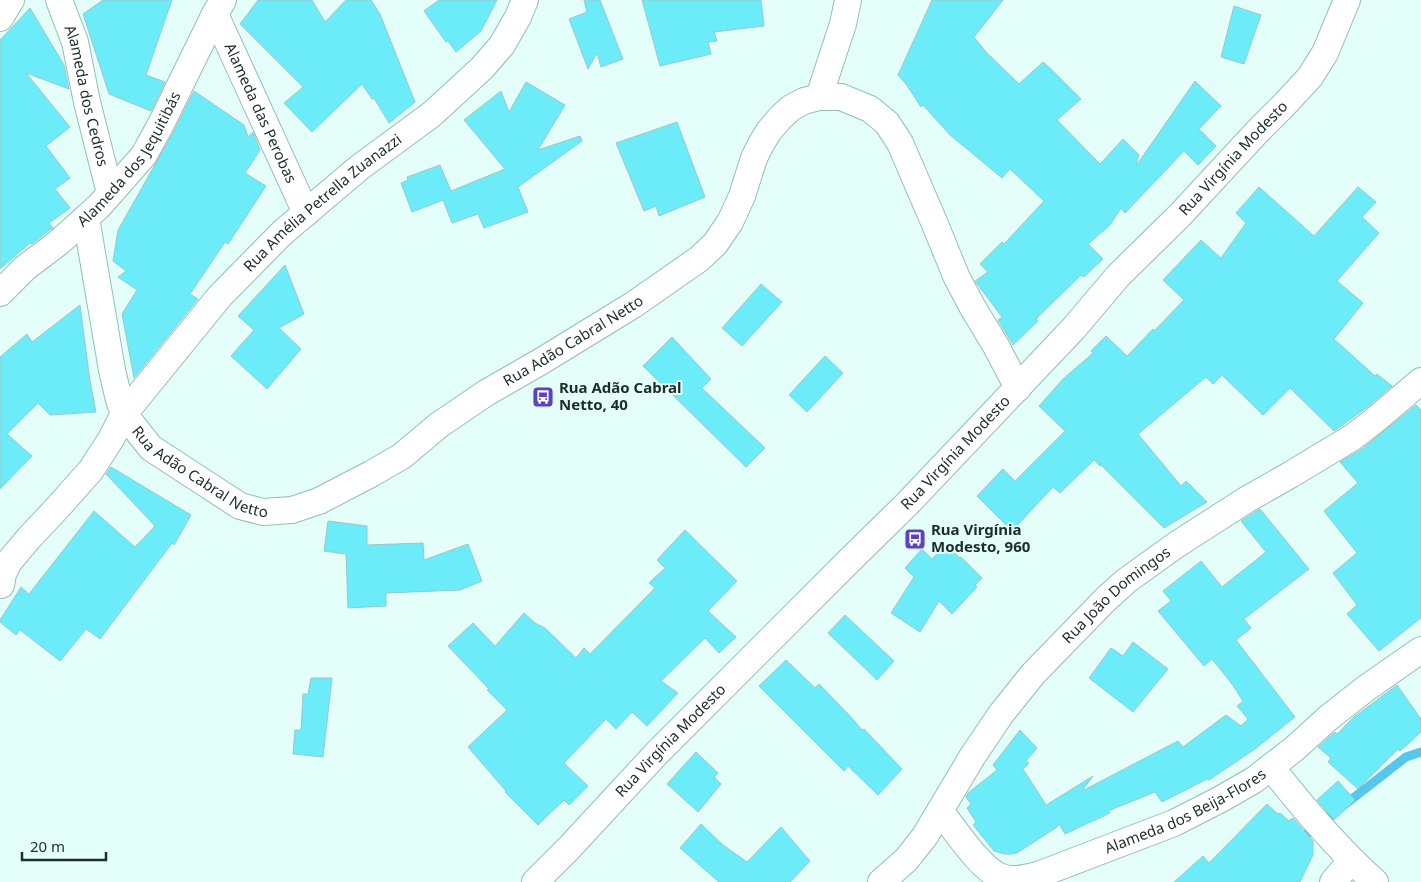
<svg xmlns="http://www.w3.org/2000/svg" width="1421" height="882" viewBox="0 0 1421 882" font-family="'Noto Sans',sans-serif">
<style>
.lines{fill:none;stroke-linecap:round;stroke-linejoin:round}
.stream{stroke:#57c6ed;stroke-width:9}
.building{fill:#6cecf9;stroke:#9bc7cb}
.street-casing{stroke:#93beb6;stroke-width:28}
.street{stroke:#fff;stroke-width:26}
.labels{text-anchor:middle;stroke-width:4;stroke-linejoin:round;paint-order:stroke}
.street-label{font-size:15px;fill:#1c2d2a;stroke:#e4fef9}
.poi-label{font-size:15px;font-weight:bold;fill:#1c2d2a;stroke:#e4fef9;text-anchor:start}
</style>
<rect width="100%" height="100%" fill="#e4fef9"/>
<g class="lines">
<path class="stream" d="M 1298,841 L 1406,757 L 1421,752"/>
</g>
<g class="building">
<path d="M 103,0 L 172,0 L 146,75 L 165,82 L 151,111 L 109,94 L 83,14 Z"/>
<path d="M 258,0 L 312,0 L 325,22 L 346,0 L 371,0 L 380,14 L 415,102 L 389,123 L 374,98 L 372,99 L 362,84 L 312,132 L 284,103 L 303,87 L 240,24 Z"/>
<path d="M 439,0 L 497,0 L 481,31 L 456,52 L 448,41 L 446,42 L 424,11 Z"/>
<path d="M 584,0 L 600,0 L 623,59 L 601,67 L 597,53 L 588,69 L 569,19 L 587,12 Z"/>
<path d="M 642,0 L 761,0 L 764,26 L 714,32 L 717,41 L 708,42 L 711,54 L 660,66 Z"/>
<path d="M 932,0 L 1003,0 L 974,37 L 986,52 L 1019,84 L 1043,62 L 1051,69 L 1081,99 L 1057,120 L 1100,164 L 1123,139 L 1139,155 L 1136,166 L 1195,81 L 1221,106 L 1199,129 L 1216,146 L 1198,165 L 1184,151 L 1125,213 L 1121,208 L 1110,225 L 1088,244 L 1103,259 L 1084,277 L 1081,275 L 1036,319 L 1038,321 L 1013,345 L 998,320 L 1002,317 L 975,281 L 988,272 L 980,264 L 1002,242 L 1004,244 L 1044,201 L 1010,169 L 1002,178 L 950,135 L 923,105 L 921,107 L 906,84 L 898,75 Z"/>
<path d="M 1234,6 L 1261,15 L 1244,64 L 1221,57 Z"/>
<path d="M 30,8 L 64,65 L 69,89 L 26,73 L 70,127 L 46,146 L 70,178 L 55,189 L 70,208 L 49,223 L 53,228 L 48,231 L 32,244 L 30,243 L 0,269 L 0,40 Z"/>
<path d="M 526,82 L 565,105 L 538,150 L 580,136 L 582,141 L 518,187 L 528,212 L 484,228 L 478,214 L 452,223 L 443,200 L 412,212 L 401,183 L 408,180 L 407,177 L 440,165 L 451,191 L 505,169 L 464,120 L 501,91 L 509,112 Z"/>
<path d="M 194,91 L 244,125 L 248,137 L 253,132 L 260,150 L 245,173 L 266,186 L 228,244 L 225,242 L 190,294 L 198,299 L 134,378 L 122,314 L 137,290 L 118,277 L 126,271 L 113,261 L 118,230 L 174,131 Z"/>
<path d="M 677,122 L 705,197 L 659,216 L 656,206 L 644,211 L 616,143 Z"/>
<path d="M 1259,187 L 1314,236 L 1358,187 L 1376,202 L 1362,217 L 1379,233 L 1337,281 L 1363,303 L 1334,339 L 1375,376 L 1377,374 L 1392,386 L 1366,408 L 1334,431 L 1290,388 L 1263,415 L 1222,375 L 1213,384 L 1206,377 L 1138,434 L 1181,486 L 1186,481 L 1207,502 L 1164,528 L 1101,465 L 1100,466 L 1094,460 L 1060,493 L 1053,487 L 1012,531 L 977,496 L 1003,469 L 1015,481 L 1065,431 L 1039,406 L 1063,379 L 1093,353 L 1091,351 L 1106,336 L 1127,356 L 1153,329 L 1154,331 L 1184,300 L 1163,280 L 1201,240 L 1221,258 L 1246,223 L 1236,213 Z"/>
<path d="M 285,265 L 304,314 L 279,328 L 301,349 L 267,389 L 231,356 L 254,330 L 238,316 Z"/>
<path d="M 761,284 L 782,302 L 742,346 L 722,328 Z"/>
<path d="M 80,305 L 90,381 L 96,412 L 50,415 L 38,403 L 7,434 L 32,456 L 0,489 L 0,357 L 27,334 L 32,342 Z"/>
<path d="M 672,337 L 711,379 L 702,388 L 765,448 L 746,467 L 643,366 Z"/>
<path d="M 825,356 L 843,373 L 807,412 L 789,395 Z"/>
<path d="M 1416,405 L 1421,410 L 1421,618 L 1379,651 L 1347,614 L 1357,605 L 1333,573 L 1357,553 L 1324,511 L 1358,483 L 1340,462 L 1362,449 Z"/>
<path d="M 111,467 L 191,515 L 174,545 L 172,543 L 100,639 L 86,629 L 60,661 L 20,630 L 16,635 L 0,622 L 0,620 L 21,587 L 29,594 L 94,511 L 135,547 L 155,526 L 106,474 Z"/>
<path d="M 1260,509 L 1309,569 L 1244,619 L 1251,628 L 1236,640 L 1295,717 L 1255,749 L 1209,780 L 1207,779 L 1162,802 L 1155,792 L 1108,811 L 1110,813 L 1065,834 L 1059,824 L 1057,827 L 1017,853 L 1012,854 L 1004,854 L 994,851 L 973,825 L 976,822 L 967,808 L 971,804 L 966,797 L 968,793 L 997,770 L 993,765 L 1020,730 L 1037,748 L 1026,761 L 1029,763 L 1023,769 L 1046,805 L 1093,776 L 1082,791 L 1178,741 L 1183,747 L 1226,715 L 1241,726 L 1248,719 L 1237,706 L 1243,701 L 1232,684 L 1212,659 L 1204,666 L 1158,611 L 1171,601 L 1163,591 L 1201,561 L 1222,587 L 1266,552 L 1241,521 Z"/>
<path d="M 328,521 L 367,526 L 367,545 L 423,543 L 424,560 L 468,544 L 482,581 L 460,590 L 386,593 L 386,606 L 348,608 L 346,554 L 324,551 Z"/>
<path d="M 685,530 L 737,581 L 708,611 L 736,637 L 719,653 L 705,638 L 661,681 L 678,693 L 647,726 L 632,712 L 616,729 L 606,719 L 564,763 L 588,786 L 569,805 L 564,800 L 538,825 L 505,792 L 506,791 L 468,747 L 507,710 L 487,690 L 489,689 L 448,646 L 473,623 L 495,646 L 524,613 L 535,623 L 545,628 L 576,658 L 584,648 L 590,654 L 655,588 L 649,583 L 665,568 L 657,560 Z"/>
<path d="M 945,545 L 960,558 L 961,557 L 982,578 L 975,585 L 977,587 L 952,614 L 939,601 L 920,632 L 891,613 L 914,577 L 905,568 L 922,549 L 932,559 Z"/>
<path d="M 845,615 L 894,661 L 877,680 L 828,633 Z"/>
<path d="M 1133,642 L 1168,669 L 1133,712 L 1089,678 L 1111,648 L 1123,656 Z"/>
<path d="M 786,660 L 815,688 L 819,684 L 851,717 L 862,730 L 864,729 L 902,769 L 878,795 L 848,766 L 844,771 L 759,686 Z"/>
<path d="M 311,678 L 332,678 L 323,757 L 293,754 L 295,730 L 301,730 L 303,694 L 308,694 Z"/>
<path d="M 1397,685 L 1421,719 L 1421,732 L 1400,751 L 1398,749 L 1358,789 L 1328,762 L 1331,758 L 1318,747 L 1335,732 L 1337,734 L 1354,717 Z"/>
<path d="M 696,752 L 718,773 L 714,777 L 721,784 L 698,812 L 667,784 Z"/>
<path d="M 1338,781 L 1355,800 L 1334,820 L 1317,800 Z"/>
<path d="M 1267,804 L 1278,814 L 1280,813 L 1289,821 L 1293,818 L 1313,841 L 1313,855 L 1300,882 L 1174,882 L 1203,856 L 1209,863 Z"/>
<path d="M 701,824 L 723,845 L 747,862 L 781,827 L 810,861 L 790,882 L 719,882 L 680,848 Z"/>
</g>
<g class="lines">
<g class="street-casing">
<g id="street">
<path id="s1" d="M 59,0 L 75,42 L 87,102 L 110,193"/>
<path id="s2" d="M 215,14 L 306,213"/>
<path d="M 0,18 L 11,0"/>
<path d="M 819,97 L 843,24 L 848,0"/>
<path id="s3" d="M 86,218 L 112,370 L 119,400 L 124,414 L 151,448 L 240,506 L 263,512 L 292,510 L 319,501 L 371,474 L 402,456 L 439,425 L 486,393 L 540,362 L 633,305 L 699,259 L 715,244 L 730,222 L 742,196 L 754,158 L 761,144 L 769,131 L 781,117 L 791,108 L 804,101 L 819,97 L 841,97 L 870,109 L 887,123 L 900,143 L 934,222 L 957,278 L 973,308 L 996,346 L 1018,388"/>
<path id="s4" d="M 0,293 L 25,268 L 58,243 L 86,218 L 100,205 L 144,155 L 161,124 L 215,14 L 223,0"/>
<path id="s5" d="M 1,585 L 3,574 L 8,563 L 29,538 L 59,506 L 91,470 L 111,439 L 124,414 L 220,296 L 282,233 L 360,167 L 432,114 L 482,68 L 502,45 L 518,17 L 525,0"/>
<path d="M 1271,767 C 1303,808 1336,847 1375,882"/>
<path id="s6" d="M 940,811 C 954,828 979,867 999,876 C 1011,882 1025,878 1038,875 L 1174,823 L 1221,799 L 1254,780 L 1294,749 L 1327,719 L 1365,689 L 1421,650"/>
<path id="s7" d="M 535,882 L 569,848 L 657,753 L 850,560 L 909,502 L 1074,328 L 1118,276 L 1181,214 L 1257,132 L 1284,105 L 1310,77 L 1325,53 L 1347,0"/>
<path id="s8" d="M 881,882 L 906,860 L 925,836 L 972,757 L 1001,714 L 1033,674 L 1105,600 L 1126,581 L 1176,545 L 1246,500 L 1290,475 L 1353,437 L 1375,420 L 1421,381"/>
<path d="M 1333,882 L 1351,861"/>
</g>
</g>
<use href="#street" class="street"/>
</g>
<defs>
<g id="bus-square" transform="scale(1.125)"><rect x="-9" y="-9" width="18" height="18" rx="4" fill="#5b43bb" stroke="#e4fef9"/><path d="M-5-6H5V4H4V6H2V4H-2V6H-4V4H-5ZM-3.5-4V0h7V-4ZM-3.5 1.2v1.5H-2V1.2ZM2 1.2v1.5H3.5V1.2Z" fill="#fff"/></g>
</defs>
<g fill-rule="evenodd">
<use href="#bus-square" x="543" y="397"/>
<use href="#bus-square" x="915" y="539"/>
</g>
<g class="labels">
<g class="street-label">
<text dy="5" stroke="none"><textPath href="#s1" startOffset="100">Alameda dos Cedros</textPath></text>
<text dy="5" stroke="none"><textPath href="#s2" startOffset="109">Alameda das Perobas</textPath></text>
<text dy="5" stroke="none"><textPath href="#s4" startOffset="188">Alameda dos Jequitibás</textPath></text>
<text dy="5" stroke="none"><textPath href="#s7" startOffset="1006">Rua Virgínia Modesto</textPath></text>
<text dy="5" stroke="none"><textPath href="#s5" startOffset="504">Rua Amélia Petrella Zuanazzi</textPath></text>
<text dy="5" stroke="none"><textPath href="#s3" startOffset="732">Rua Adão Cabral Netto</textPath></text>
<text dy="5" stroke="none"><textPath href="#s7" startOffset="601">Rua Virgínia Modesto</textPath></text>
<text dy="5" stroke="none"><textPath href="#s3" startOffset="298">Rua Adão Cabral Netto</textPath></text>
<text dy="5" stroke="none"><textPath href="#s8" startOffset="374">Rua João Domingos</textPath></text>
<text dy="5" stroke="none"><textPath href="#s7" startOffset="196">Rua Virgínia Modesto</textPath></text>
<text dy="5" stroke="none"><textPath href="#s6" startOffset="289">Alameda dos Beija-Flores</textPath></text>
</g>
<g class="poi-label">
<text x="559" y="393">Rua Adão Cabral<tspan x="559" dy="17">Netto, 40</tspan></text>
<text x="931" y="535">Rua Virgínia<tspan x="931" dy="17">Modesto, 960</tspan></text>
</g>
</g>
<path d="M22 852v8h84v-8" fill="none" stroke="#1c2d2a" stroke-width="2.5"/>
<text x="30" y="852" font-size="15" fill="#1c2d2a" stroke="#e4fef9" stroke-width="4" paint-order="stroke">20 m</text>
</svg>
